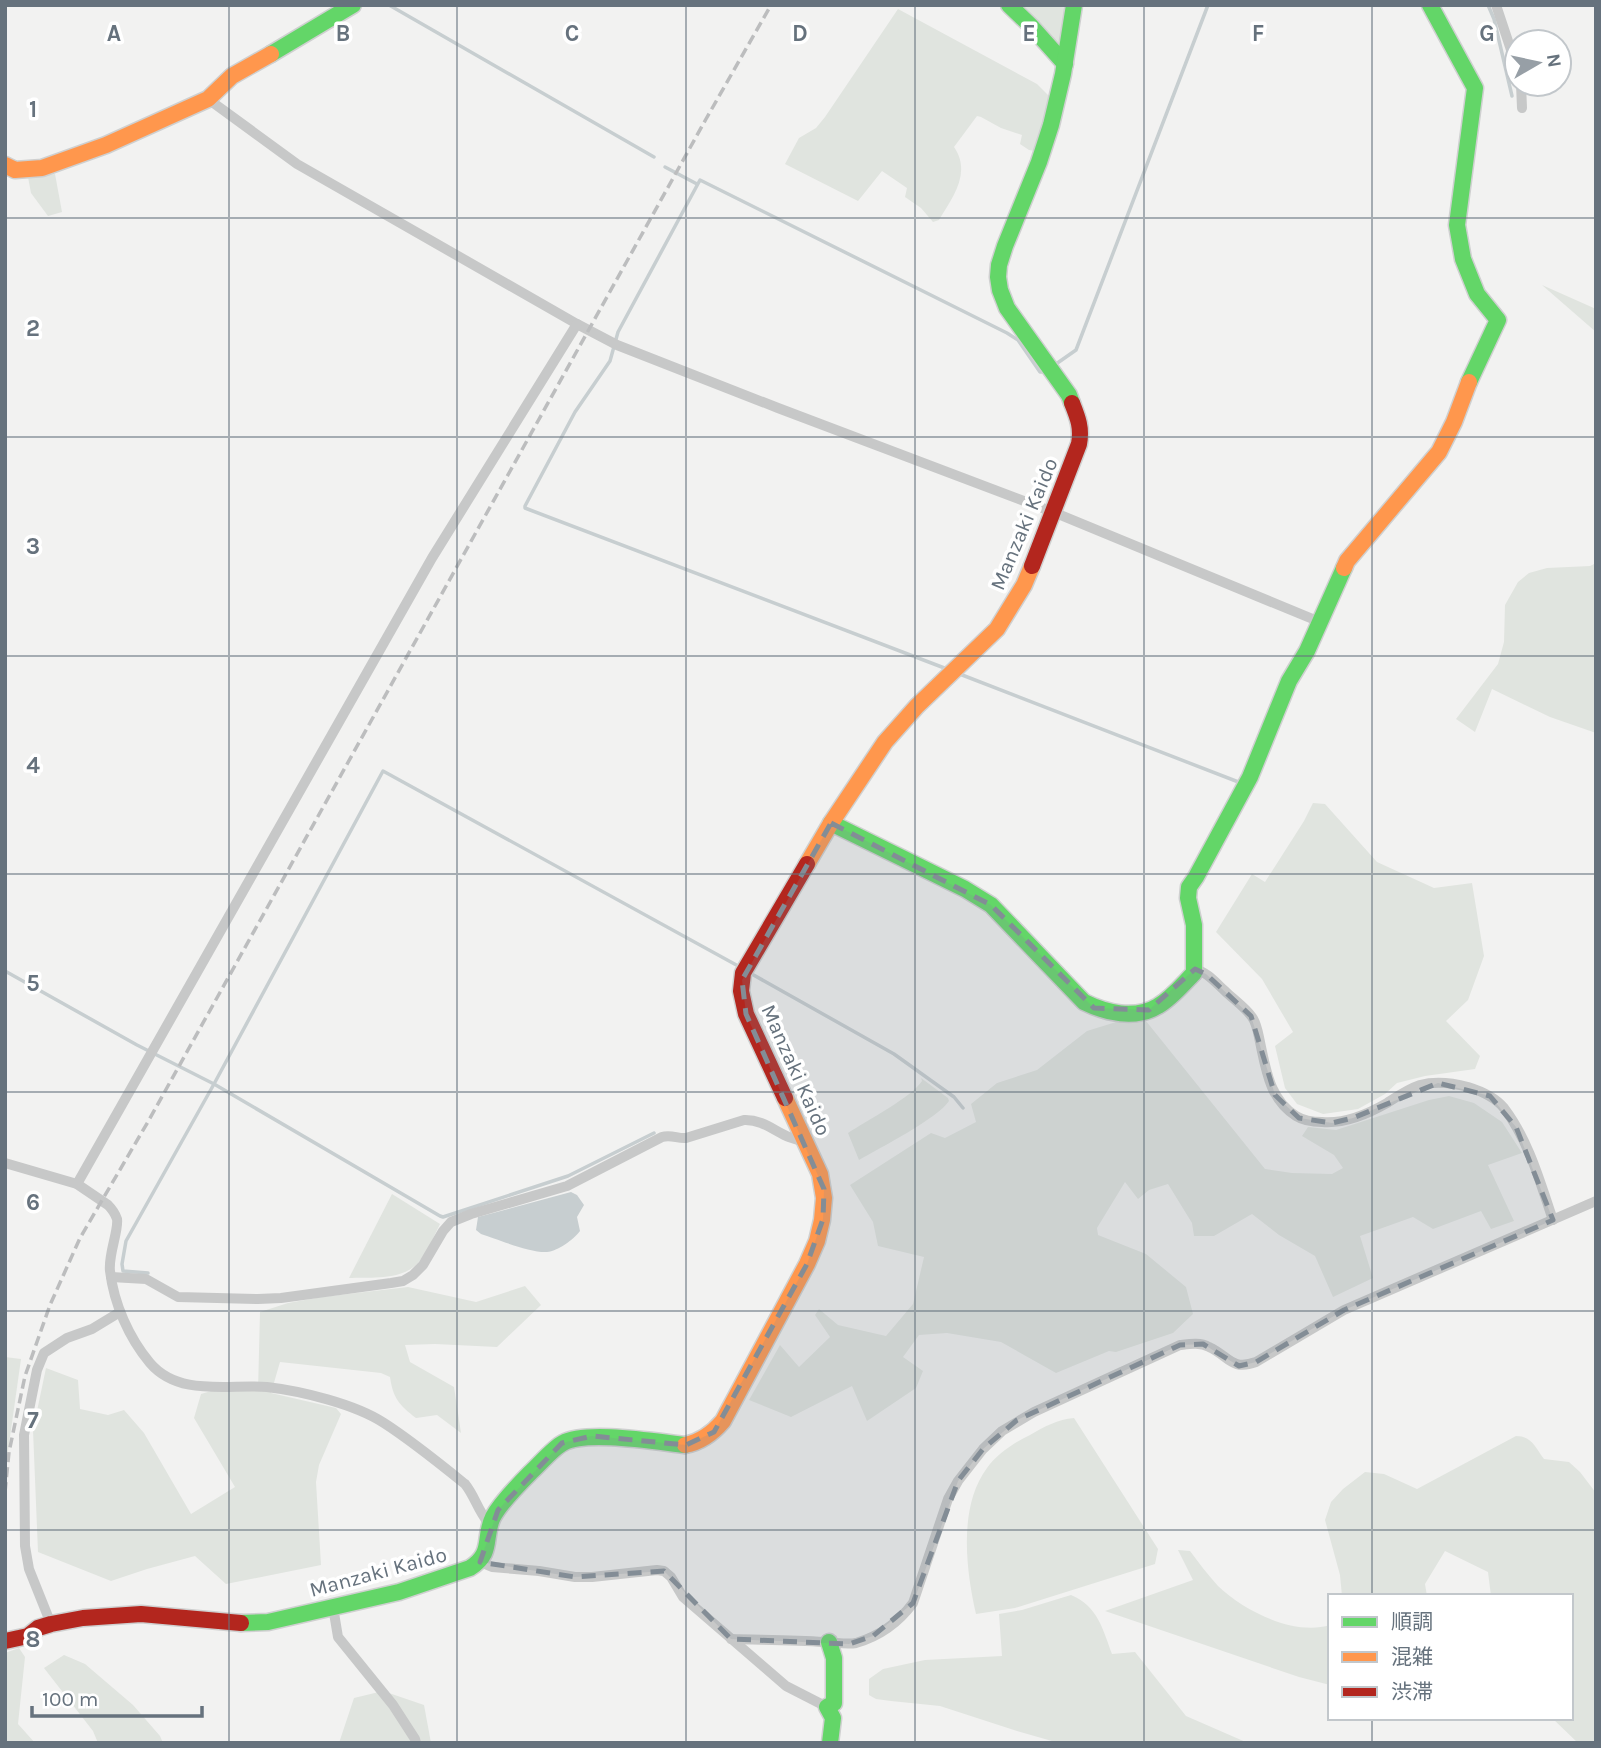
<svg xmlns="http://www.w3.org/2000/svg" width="1601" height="1748" viewBox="0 0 1601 1748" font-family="Karla,'Noto Sans JP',sans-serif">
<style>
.green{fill:#e0e4df}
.water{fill:#c7ced0}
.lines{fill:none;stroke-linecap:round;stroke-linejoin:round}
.stream{stroke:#c7ced0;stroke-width:3.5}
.fast-casing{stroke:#cfd0d0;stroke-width:19}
.slow-casing{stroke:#cfd0d0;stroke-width:19}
.jam-casing{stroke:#cfd0d0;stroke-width:19}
.street{stroke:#c7c8c8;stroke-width:10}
.fast{stroke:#63d668;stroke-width:16}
.slow{stroke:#ff974d;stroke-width:16}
.jam{stroke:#b3261e;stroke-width:16}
.rail{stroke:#bcbdbe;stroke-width:3.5;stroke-dasharray:10 5;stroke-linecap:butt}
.marked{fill:#838d96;fill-opacity:0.2;stroke:#838d96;stroke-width:5;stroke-dasharray:14 9;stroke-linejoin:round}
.grid{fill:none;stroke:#66727d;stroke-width:2;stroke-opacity:0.55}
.labels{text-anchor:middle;stroke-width:7;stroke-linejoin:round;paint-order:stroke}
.street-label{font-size:21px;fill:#66727d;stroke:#fff}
.grid-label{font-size:23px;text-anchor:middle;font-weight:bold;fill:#66727d;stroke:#fff;stroke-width:7;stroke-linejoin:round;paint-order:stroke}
</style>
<rect width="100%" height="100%" fill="#f2f2f1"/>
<g class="green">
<path d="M 1021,5 L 1068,5 L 1062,44 L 1054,44 Z"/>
<path d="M 898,9 L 1037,84 L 1053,100 L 1035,151 L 1029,150 L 1020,144 L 1022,135 L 1001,128 L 981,117 L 977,116 L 954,147 C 972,173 952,198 939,220 L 933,222 L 921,208 L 905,197 L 907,188 L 882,171 L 858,201 L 785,164 L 799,138 L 816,128 L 825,117 Z"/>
<path d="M 55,174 L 62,212 L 48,216 L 31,193 L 28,177 Z"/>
<path d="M 1542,285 L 1596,309 L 1596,332 Z"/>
<path d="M 1596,563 L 1596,733 L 1550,717 L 1492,689 L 1475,732 L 1456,719 L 1498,664 L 1504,642 L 1505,605 L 1518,582 L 1529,573 L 1547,568 L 1590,566 Z"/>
<path d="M 1313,803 L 1325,804 L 1377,862 L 1434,888 L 1472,883 L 1484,956 L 1468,1000 L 1446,1021 L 1480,1056 L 1475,1069 L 1425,1076 L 1397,1083 L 1385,1094 L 1358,1109 L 1323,1114 L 1297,1104 L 1285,1088 L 1275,1046 L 1293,1032 L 1262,979 L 1216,932 L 1252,874 L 1265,882 L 1304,821 Z"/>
<path d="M 1146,1021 L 1265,1169 L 1292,1173 L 1332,1174 L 1343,1168 L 1334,1155 L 1302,1136 L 1308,1127 L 1336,1130 L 1429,1100 L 1449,1096 L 1474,1103 L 1502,1122 L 1522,1153 L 1488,1165 L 1514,1221 L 1491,1229 L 1481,1211 L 1433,1229 L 1413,1217 L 1360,1236 L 1373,1278 L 1333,1297 L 1315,1256 L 1279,1235 L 1252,1214 L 1214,1236 L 1194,1236 L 1192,1223 L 1168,1184 L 1149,1190 L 1138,1199 L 1125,1182 L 1097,1228 L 1098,1235 L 1146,1254 L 1186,1287 L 1193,1314 L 1173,1333 L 1116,1352 L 1109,1351 L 1056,1373 L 1001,1342 L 947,1333 L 919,1335 L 903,1357 L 923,1371 L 916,1388 L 867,1421 L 852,1386 L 791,1417 L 749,1400 L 780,1345 L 799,1367 L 830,1337 L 815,1315 L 819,1309 L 838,1325 L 886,1336 L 913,1304 L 924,1257 L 878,1246 L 873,1222 L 850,1185 L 931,1133 L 945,1138 L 976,1122 L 971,1104 L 997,1083 L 1037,1070 L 1087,1031 L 1116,1022 Z"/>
<path d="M 921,1078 L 948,1098 L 949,1101 C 938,1118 880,1148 859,1160 L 848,1133 C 866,1121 912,1097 922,1081 Z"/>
<path d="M 392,1194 L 440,1224 C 434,1236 429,1248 421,1259 C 406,1281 373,1277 349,1278 Z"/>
<path d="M 525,1286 L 541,1305 L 497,1347 L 435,1344 L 405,1345 L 410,1362 L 454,1387 L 461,1433 L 437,1415 L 416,1418 C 399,1405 393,1398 390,1377 L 381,1373 L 280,1362 L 271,1393 L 336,1408 L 341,1414 L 319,1465 L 316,1482 L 321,1565 L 226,1584 L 195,1556 L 147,1569 L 111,1581 L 38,1552 L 33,1430 L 46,1368 L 78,1380 L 80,1409 L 108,1415 L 124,1410 L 144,1433 L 191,1514 L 235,1487 L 194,1418 L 201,1394 L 211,1391 L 258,1391 L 260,1312 L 288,1303 L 322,1297 L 408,1287 L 476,1302 Z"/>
<path d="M 5,1357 L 21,1359 L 5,1472 Z"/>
<path d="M 1074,1418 L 1158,1549 L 1155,1564 L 1015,1608 L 976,1614 C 966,1570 958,1507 987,1468 C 997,1454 1015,1442 1030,1435 C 1044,1427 1058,1419 1074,1418 Z"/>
<path d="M 1516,1436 C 1532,1436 1535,1447 1544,1459 L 1569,1462 L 1580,1472 L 1596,1493 L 1596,1743 L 1578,1743 L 1552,1718 L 1571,1718 L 1571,1596 L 1491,1596 L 1488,1572 L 1445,1551 L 1425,1584 L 1427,1596 L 1342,1596 L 1340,1575 L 1325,1520 L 1331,1502 L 1343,1489 L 1365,1472 L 1384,1474 L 1417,1489 Z"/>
<path d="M 1178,1550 L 1190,1551 C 1199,1563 1208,1575 1218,1586 C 1244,1611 1294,1636 1330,1625 L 1330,1685 L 1299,1677 L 1105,1611 L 1193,1580 Z"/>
<path d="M 1071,1595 C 1098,1606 1103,1630 1112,1654 L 1135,1652 L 1186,1716 L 1248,1743 L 1059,1743 L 1017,1731 L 940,1706 L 891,1701 L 876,1699 L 869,1695 L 869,1679 L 883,1669 L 925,1660 L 1002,1656 L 999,1614 L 1022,1610 Z"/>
<path d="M 19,1648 L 25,1657 L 18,1724 L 35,1743 L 5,1743 L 5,1653 Z"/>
<path d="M 64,1655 L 85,1664 L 133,1705 L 160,1736 L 163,1743 L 98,1743 L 93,1731 L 44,1668 Z"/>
<path d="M 383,1691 L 424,1705 L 431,1743 L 339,1743 L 354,1698 Z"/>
</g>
<path class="water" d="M 571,1192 L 577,1195 L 584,1205 L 577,1217 L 580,1231 C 573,1240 558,1251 547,1252 C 530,1253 497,1239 481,1234 L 476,1230 L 478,1217 Z"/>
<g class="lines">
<g class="stream">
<path d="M 389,5 L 654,157"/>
<path d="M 1488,5 L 1494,19 L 1512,96"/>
<path d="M 665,167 L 697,184"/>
<path d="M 1056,364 L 1076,350 L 1208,5"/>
<path d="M 947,669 L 525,508 L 525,506 L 575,412 L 610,361 L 618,332 L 700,180 L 1007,333 L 1018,340 L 1040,372 L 1044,372"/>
<path d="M 957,673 L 1241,783"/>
<path d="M 5,971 L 137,1045 L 214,1084 L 440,1216 L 443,1217 L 568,1176 L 654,1133"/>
<path d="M 750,973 L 894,1054 L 954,1097 L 963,1108"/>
<path d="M 148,1273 L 123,1271 L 122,1264 L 126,1241 L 214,1084 L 383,771 L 740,967"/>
</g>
<g class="fast-casing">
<g id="fast">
<path d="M 1009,5 L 1031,26 L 1065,64"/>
<path d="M 1430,5 L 1475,88 L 1457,225 L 1463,259 L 1477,294 L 1498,320 L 1469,382"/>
<path d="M 271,54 L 353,5"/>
<path d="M 1072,403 L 1069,395 L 1007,308 L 1000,290 L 998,277 L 999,265 L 1005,246 L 1039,162 L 1051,125 L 1063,74 L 1074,5"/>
<path d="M 831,823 L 965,889 L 991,905 L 1084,1002 C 1106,1013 1135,1020 1158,1006 C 1172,998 1183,984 1194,973 L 1194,925 L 1188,898 L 1189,887 L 1196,877 L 1250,777 L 1289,681 L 1307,651 L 1344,568"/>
<path d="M 241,1623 L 268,1622 L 399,1592 L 470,1568 C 494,1553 483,1537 493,1517 C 501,1502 519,1484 531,1472 C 540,1464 553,1448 563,1443 C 586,1430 657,1442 685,1445"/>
<path d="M 829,1642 L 834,1658 L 834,1703 L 827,1707 L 833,1718 L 830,1743"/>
</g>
</g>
<g class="slow-casing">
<g id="slow">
<path d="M 5,165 L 15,170 L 42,168 L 106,145 L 208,99 L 232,76 L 271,54"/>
<path d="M 1344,568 L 1347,561 L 1439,452 L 1454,422 L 1469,382"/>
<path d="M 807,864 L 831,823 L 885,742 L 917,706 L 997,629 L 1024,585 L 1032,566"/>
<path d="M 685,1445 C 701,1442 712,1434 723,1421 L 807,1264 L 817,1241 L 822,1220 L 824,1198 L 820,1174 L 785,1098"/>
</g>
</g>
<g class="jam-casing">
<g id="jam">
<path d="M 1032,566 L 1079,444 C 1082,428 1078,418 1072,403"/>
<path d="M 785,1098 L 746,1014 L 741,991 L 743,973 L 807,864"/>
<path d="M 5,1641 L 28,1636 L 38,1628 L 51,1624 L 83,1618 L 141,1614 L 241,1623"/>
</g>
</g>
<g class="street">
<path d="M 1496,5 L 1517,68"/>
<path d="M 1521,84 L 1522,108"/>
<path d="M 208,99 L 297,164 L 577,324 L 617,345 L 778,408 L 1053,512 L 1320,622"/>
<path d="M 1195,969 C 1207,972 1216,983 1225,991 C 1233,999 1245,1007 1252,1017 C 1257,1024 1258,1033 1260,1042 C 1266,1070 1270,1100 1296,1116 C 1304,1121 1313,1122 1322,1122 C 1345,1124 1368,1114 1387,1103 C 1398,1096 1408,1089 1420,1085 C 1435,1081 1453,1083 1468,1087 C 1481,1091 1495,1097 1504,1108 C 1529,1141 1540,1182 1553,1220"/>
<path d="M 5,1163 L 77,1184 L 108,1205 C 112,1209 115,1213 117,1219 C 119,1230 108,1255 110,1271 C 114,1304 129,1338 150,1363 C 179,1397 228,1384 267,1387 C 301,1391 355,1404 384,1423 C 412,1441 439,1463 465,1484 C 474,1495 478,1510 487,1521 L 492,1519"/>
<path d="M 77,1184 L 432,558 L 577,324"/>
<path d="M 111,1277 L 146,1279 L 178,1297 L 258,1299 L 281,1298 L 391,1283 L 403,1281 L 413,1275 L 423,1265 L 443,1231 L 451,1222 L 471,1214 L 567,1186 L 662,1137 C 671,1134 678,1139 686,1138 L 744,1120 C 768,1119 782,1140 805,1141"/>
<path d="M 480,1562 L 492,1567 L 539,1571 L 575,1577 L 592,1577 L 657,1570 L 664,1571 L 671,1577 L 683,1597 L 786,1686 L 827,1707"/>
<path d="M 333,1607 L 338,1637 L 393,1705 L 415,1739 L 416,1743"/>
<path d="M 51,1624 L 29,1569 L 25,1546 L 24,1435 L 37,1370 L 44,1353 L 67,1338 L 92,1329 L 120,1312"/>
<path d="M 731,1639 C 762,1640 793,1640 824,1642 C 835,1642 846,1645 856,1643 C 880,1636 899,1622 913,1603 L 948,1499 L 958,1481 L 983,1449 L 1002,1431 L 1034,1412 L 1180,1345 C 1189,1344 1200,1342 1209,1347 C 1229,1356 1231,1371 1256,1362 L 1344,1310 L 1596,1201"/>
</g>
<use href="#fast" class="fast"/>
<use href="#slow" class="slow"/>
<use href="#jam" class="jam"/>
<path class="rail" d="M 5,1492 L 9,1452 L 25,1376 L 50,1305 L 80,1238 L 149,1120 L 706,119 L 771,5"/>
</g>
<path class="marked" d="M 831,823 L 991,905 L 1094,1008 L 1149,1010 L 1195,969 L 1206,974 L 1251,1016 L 1275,1095 L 1299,1118 L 1332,1123 L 1353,1118 L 1438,1083 L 1490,1096 L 1516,1127 L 1553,1220 L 1344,1310 L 1256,1362 L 1239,1366 L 1203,1344 L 1180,1345 L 1017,1420 L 983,1449 L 958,1481 L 913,1603 L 873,1636 L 849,1644 L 731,1639 L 664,1571 L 575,1577 L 480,1562 L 498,1510 L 562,1443 L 592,1436 L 686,1445 L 714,1432 L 807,1264 L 823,1219 L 824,1189 L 746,1014 L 742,980 Z"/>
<path class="grid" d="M 229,5 L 229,1743M 457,5 L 457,1743M 686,5 L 686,1743M 915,5 L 915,1743M 1144,5 L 1144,1743M 1372,5 L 1372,1596M 5,218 L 1596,218M 5,437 L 1596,437M 5,656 L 1596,656M 5,874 L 1596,874M 5,1092 L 1596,1092M 5,1311 L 1596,1311M 5,1530 L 1596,1530M 1372,1718 L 1372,1743"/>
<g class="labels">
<g class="street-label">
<text transform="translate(1024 524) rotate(-67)" y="7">Manzaki Kaido</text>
<text transform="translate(796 1070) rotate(66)" y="7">Manzaki Kaido</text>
<text transform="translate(378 1572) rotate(-15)" y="7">Manzaki Kaido</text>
</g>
</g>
<g class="grid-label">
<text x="114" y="41">A</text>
<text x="343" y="41">B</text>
<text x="572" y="41">C</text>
<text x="800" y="41">D</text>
<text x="1029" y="41">E</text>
<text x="1258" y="41">F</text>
<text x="1487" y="41">G</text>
<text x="33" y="117">1</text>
<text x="33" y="336">2</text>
<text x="33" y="554">3</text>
<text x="33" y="773">4</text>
<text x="33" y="991">5</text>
<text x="33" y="1210">6</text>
<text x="33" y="1428">7</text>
<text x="33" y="1647">8</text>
</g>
<rect width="1601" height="1748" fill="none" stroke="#66727d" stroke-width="14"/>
<rect x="1328" y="1594" width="245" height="126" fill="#ffffff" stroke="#c2c7cb" stroke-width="2"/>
<rect x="1342" y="1617" width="35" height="10" fill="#63d668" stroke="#c2c7cb" stroke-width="2"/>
<text x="1391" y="1629" font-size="21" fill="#66727d">順調</text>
<rect x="1342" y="1652" width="35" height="10" fill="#ff974d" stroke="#c2c7cb" stroke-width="2"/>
<text x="1391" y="1664" font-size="21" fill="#66727d">混雑</text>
<rect x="1342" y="1687" width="35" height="10" fill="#b3261e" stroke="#c2c7cb" stroke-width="2"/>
<text x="1391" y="1699" font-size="21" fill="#66727d">渋滞</text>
<g transform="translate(1538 63) rotate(81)"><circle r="33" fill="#ffffff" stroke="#c2c7cb" stroke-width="2"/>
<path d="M0-5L12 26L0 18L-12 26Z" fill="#979fa6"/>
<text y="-10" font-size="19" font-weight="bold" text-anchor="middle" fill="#66727d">N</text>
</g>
<path d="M32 1706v10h170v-10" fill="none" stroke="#66727d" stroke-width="3.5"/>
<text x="42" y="1706" font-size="21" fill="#66727d" stroke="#ffffff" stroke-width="5" paint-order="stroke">100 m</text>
</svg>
